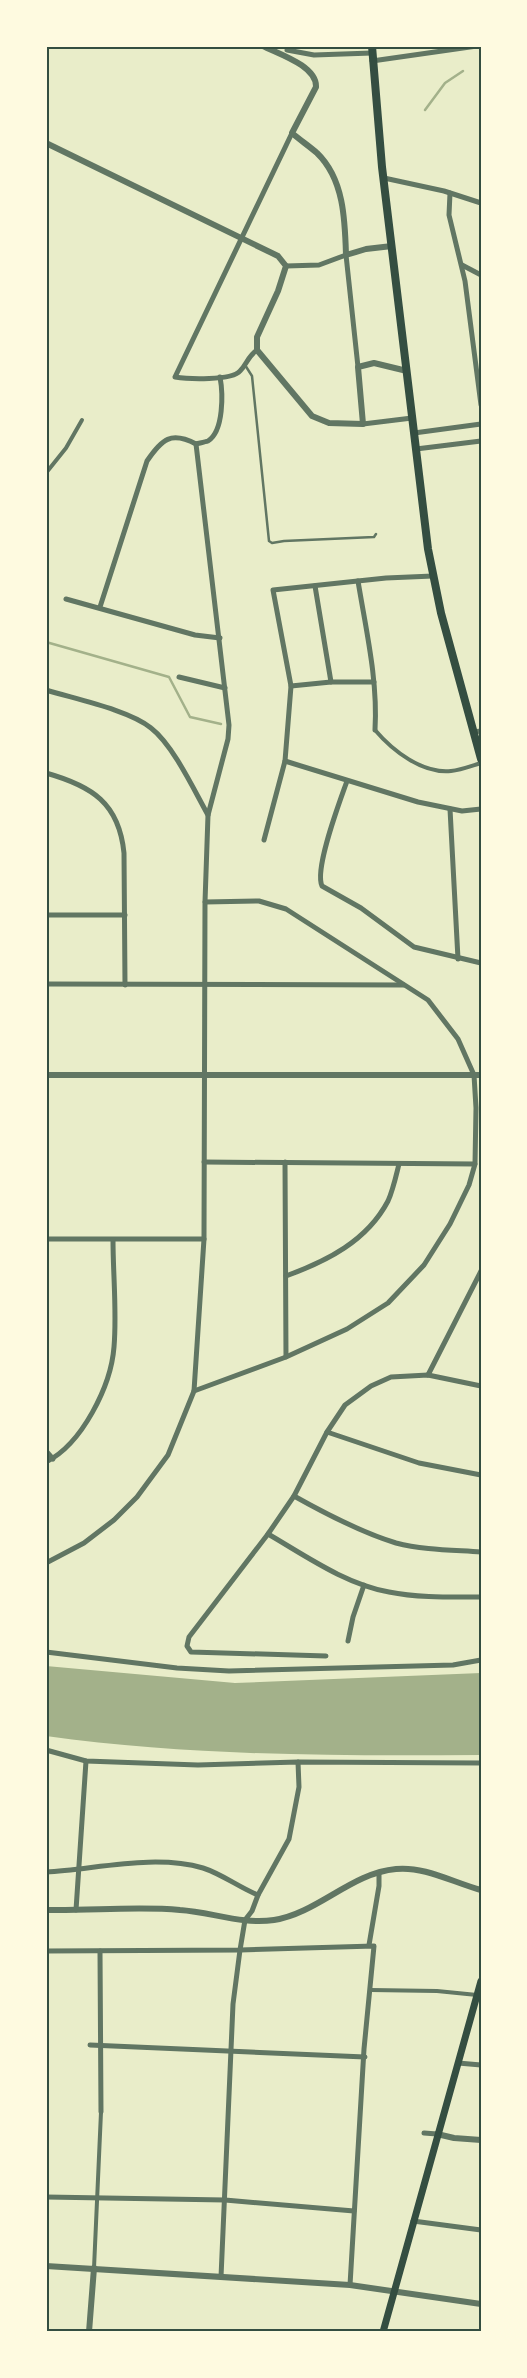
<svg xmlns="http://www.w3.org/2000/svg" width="527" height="2378" viewBox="0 0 527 2378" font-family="'DM Sans',sans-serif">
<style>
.water{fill:#a3b18a}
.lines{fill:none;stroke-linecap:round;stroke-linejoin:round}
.stream{stroke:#a3b18a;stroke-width:2.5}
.service{stroke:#617663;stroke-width:2.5}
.pedestrian{stroke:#617663;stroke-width:4}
.minor{stroke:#617663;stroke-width:5}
.tertiary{stroke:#617663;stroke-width:6}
.secondary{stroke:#344e41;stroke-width:7}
.primary{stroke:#344e41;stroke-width:8}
.neatline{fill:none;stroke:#344e41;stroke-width:2}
</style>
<rect width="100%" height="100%" fill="#e9edc9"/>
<path class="water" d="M 46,1666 L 235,1683 L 481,1673 L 481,1755 C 335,1756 190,1756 46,1736 Z"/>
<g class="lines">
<g class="stream">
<path d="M 425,110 L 445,83 L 463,71"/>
<path d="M 46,642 L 169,677 L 190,717 L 221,724"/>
</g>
<path class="service" d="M 245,365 L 252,376 L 269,541 L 272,543 L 284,541 L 374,537 L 376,534"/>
<g class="pedestrian">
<path d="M 46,473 L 66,448 L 82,420"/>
<path d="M 375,730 C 392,750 422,774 451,771 C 461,770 471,766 481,763"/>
<path d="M 371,1990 L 437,1991 L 477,1995"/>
<path d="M 94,2268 L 101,2112"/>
</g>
<g class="minor">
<path d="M 287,50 L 314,55 L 372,53"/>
<path d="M 372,61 L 477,46"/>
<path d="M 384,178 L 444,191 L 481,203"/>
<path d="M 450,193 L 449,215 L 465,281 L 481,405"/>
<path d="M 462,265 L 481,275"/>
<path d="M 286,266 L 319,265 L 346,255 L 358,367"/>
<path d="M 257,350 C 248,356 247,364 240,371 C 232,381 187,379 175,377 L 292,133"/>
<path d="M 363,424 L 412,418"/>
<path d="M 414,433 L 481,424"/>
<path d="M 196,444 C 200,443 205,442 208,441 C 224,431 223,393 220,377"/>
<path d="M 416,449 L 481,441"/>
<path d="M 358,581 C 366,630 378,680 375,730"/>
<path d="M 315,586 L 331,682"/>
<path d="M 66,599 L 195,635 L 220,638"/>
<path d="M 100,607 L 147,461 C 162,439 171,431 196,444"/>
<path d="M 179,677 L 225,688"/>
<path d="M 291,686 L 331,682 L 374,682"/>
<path d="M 46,690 C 75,699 129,710 151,728 C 173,745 194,790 208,815"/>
<path d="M 473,732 L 481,731"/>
<path d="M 285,761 L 418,802 L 462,811 L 481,809"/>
<path d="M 46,773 C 92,786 119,803 124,853 L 125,985"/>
<path d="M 347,781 C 340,801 314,869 322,886 L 361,908 L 414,947 L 481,963"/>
<path d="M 450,809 L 458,959"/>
<path d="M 264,840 L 285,761 L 291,686 L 273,590 L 386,578 L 433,576"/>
<path d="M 46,915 L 125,915"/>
<path d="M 46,984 L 404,985"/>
<path d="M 204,1162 L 475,1164"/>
<path d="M 285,1162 L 286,1357"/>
<path d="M 46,1239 L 204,1239"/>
<path d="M 286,1276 C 327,1261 367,1241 388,1201 C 393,1190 396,1176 399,1164"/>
<path d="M 428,1375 L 481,1271"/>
<path d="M 194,1391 L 286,1357 L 347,1329 L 388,1303 L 424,1265 L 450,1224 L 469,1185 L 475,1164 L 476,1108 L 474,1075 L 458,1039 L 428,1000 L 286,909 L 259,901 L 205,902"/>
<path d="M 327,1432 L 419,1463 L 481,1475"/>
<path d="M 46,1451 L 53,1459"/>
<path d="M 46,1462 C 82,1444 111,1386 114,1347 C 117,1312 113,1275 113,1240"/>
<path d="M 294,1496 C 326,1514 360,1532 396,1543 C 423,1550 453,1550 481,1552"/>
<path d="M 268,1534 C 306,1556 345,1584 389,1592 C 418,1598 451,1597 481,1597"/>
<path d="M 46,1563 L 84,1543 L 114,1520 L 137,1497 L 168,1455 L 194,1391 L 204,1239 L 205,902 L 208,815 L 228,739 L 229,725 L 196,444"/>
<path d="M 348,1641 L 353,1617 L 364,1585"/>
<path d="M 46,1652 L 177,1668 L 229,1671 L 453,1665 L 481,1660"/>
<path d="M 326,1656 L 191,1652 L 187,1646 L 189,1637 L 268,1534 L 294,1496 L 327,1432 L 345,1405 L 371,1386 L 391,1377 L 428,1375 L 481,1386"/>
<path d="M 46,1750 L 86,1761 L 198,1765 L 298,1762 L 481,1763"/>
<path d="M 46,1872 C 97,1869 154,1854 203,1868 C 222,1874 240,1888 258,1895"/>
<path d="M 76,1910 L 86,1761"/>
<path d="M 369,1945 L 379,1886 L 379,1873"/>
<path d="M 46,1951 L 240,1950 L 374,1946 L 364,2049 L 350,2285"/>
<path d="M 100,1951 L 101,2112"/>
<path d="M 90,2045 L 365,2057"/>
<path d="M 458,2063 L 481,2065"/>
<path d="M 424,2133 L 437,2134"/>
<path d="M 46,2197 L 225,2200 L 354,2211"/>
<path d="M 413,2221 L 481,2230"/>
<path d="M 221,2277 L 233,2004 L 240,1950 L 245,1920 L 252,1911 L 258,1895 L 289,1839 L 299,1787 L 298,1762"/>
</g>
<g class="tertiary">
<path d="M 263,46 C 279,54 317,66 316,87 L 292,133 C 300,140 309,146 317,153 C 344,179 345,220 346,255 L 366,249 L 392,246"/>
<path d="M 46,143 L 278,256 L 286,266 L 278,291 L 257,337 L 257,350 L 312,416 L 329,423 L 363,424 L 358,367 L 374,363 L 407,371"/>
<path d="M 46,1075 L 481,1075"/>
<path d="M 46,1910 C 90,1911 136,1906 180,1910 C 211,1912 243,1925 274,1920 C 318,1913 351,1873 396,1869 C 425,1866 454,1883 481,1890"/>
<path d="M 437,2134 L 454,2138 L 481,2140"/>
<path d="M 46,2266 L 350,2285 L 481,2304"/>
<path d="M 89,2332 L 94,2268"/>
</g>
<path class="secondary" d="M 383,2332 L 481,1981"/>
<path class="primary" d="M 372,46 L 382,167 L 428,549 L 441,613 L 481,759"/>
</g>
<rect width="527" height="2378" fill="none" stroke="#fefae0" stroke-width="95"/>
<rect x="48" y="48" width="432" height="2282" class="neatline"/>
</svg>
